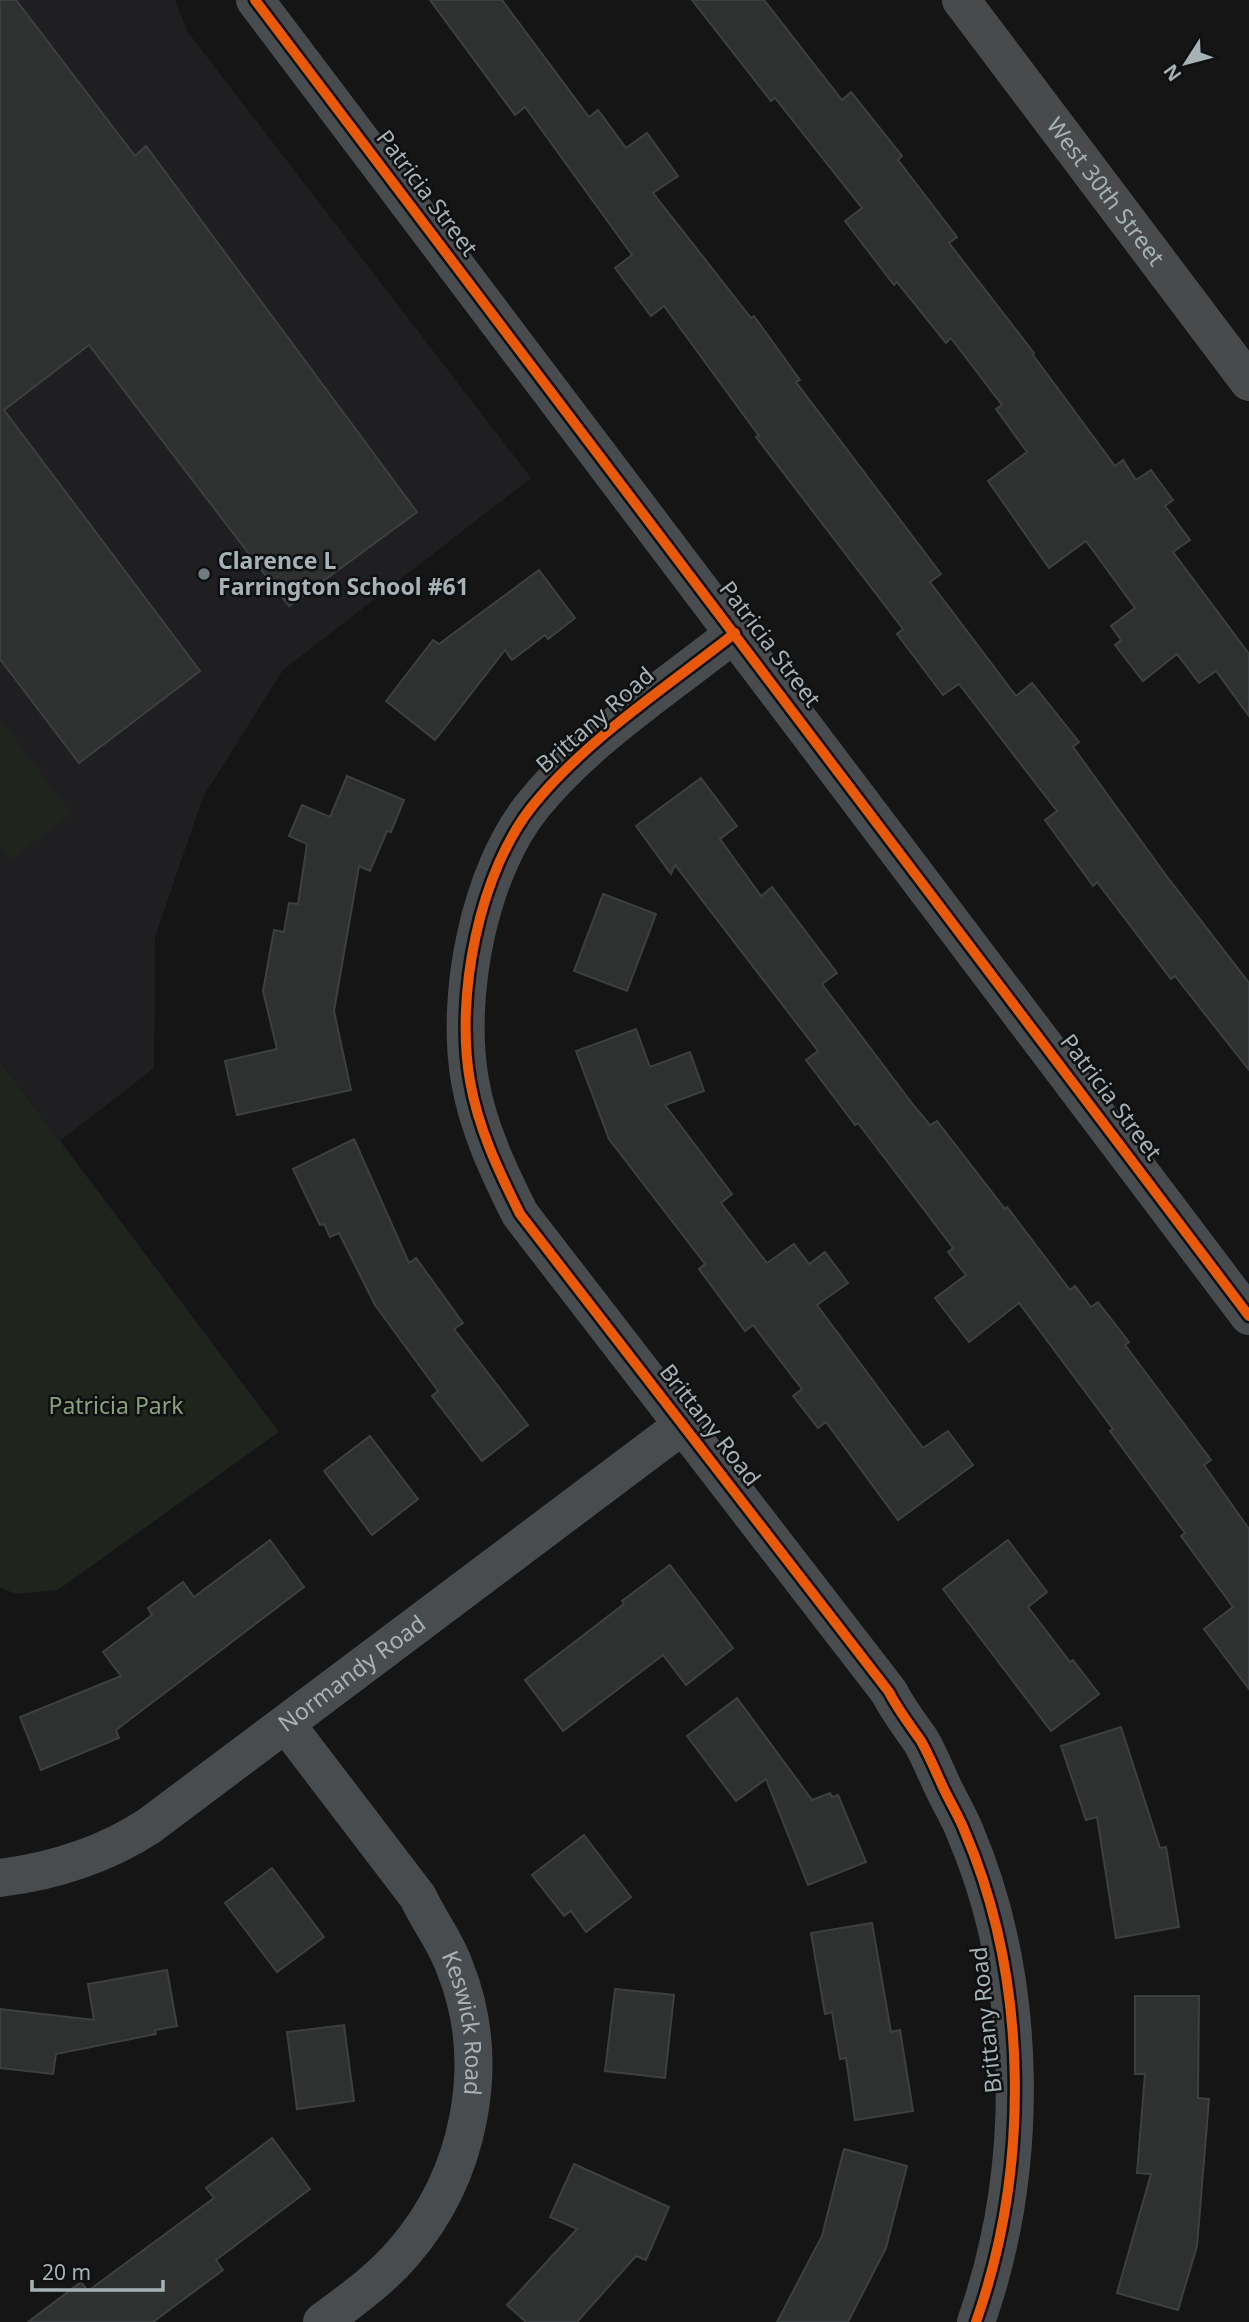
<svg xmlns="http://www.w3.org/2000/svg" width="1249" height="2322" viewBox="0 0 1249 2322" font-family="'Noto Sans',sans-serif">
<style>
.built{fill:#1f1f21}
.green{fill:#1f241d}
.building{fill:#2f3030;stroke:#3d4041;stroke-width:2}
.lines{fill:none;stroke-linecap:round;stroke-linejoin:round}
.minor{stroke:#494c4e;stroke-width:38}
.secondary{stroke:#484a4c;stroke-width:38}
.cycleway-casing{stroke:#0f1011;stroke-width:15}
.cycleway{stroke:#e8590c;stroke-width:10}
.poi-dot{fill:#737b7e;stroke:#0f1011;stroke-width:2.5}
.labels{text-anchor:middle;stroke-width:5;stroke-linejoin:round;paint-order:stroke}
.street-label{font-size:23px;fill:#a6b2b6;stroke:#0f1011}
.poi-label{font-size:23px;font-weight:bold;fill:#a6b2b6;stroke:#0f1011;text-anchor:start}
.park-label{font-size:23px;fill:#8ba17d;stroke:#0f1011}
</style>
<rect width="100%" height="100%" fill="#151515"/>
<path class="built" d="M 0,0 L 175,0 L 187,31 L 531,478 L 283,670 L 203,797 L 155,937 L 154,1068 L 60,1141 L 0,1061 Z"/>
<g class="green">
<path d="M 0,719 L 72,814 L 11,860 L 0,846 Z"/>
<path d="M 0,1061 L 279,1432 L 58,1590 L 15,1594 L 0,1587 Z"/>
</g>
<g class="building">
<path d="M 0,0 L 16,0 L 135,156 L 146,146 L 417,512 L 289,606 L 89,345 L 4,410 L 200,671 L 79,763 L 0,659 Z"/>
<path d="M 430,0 L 502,0 L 589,117 L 598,110 L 626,148 L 647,133 L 678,176 L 653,193 L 751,318 L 754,316 L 800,380 L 796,382 L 941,574 L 930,582 L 1016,696 L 1032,683 L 1079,742 L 1073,747 L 1165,874 L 1249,983 L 1249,1070 L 1175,976 L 1171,979 L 1097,882 L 1093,886 L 1045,820 L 1057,811 L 959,684 L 943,695 L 897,634 L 903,629 L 756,437 L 759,436 L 664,306 L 651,316 L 615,268 L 632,255 L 525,107 L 515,115 Z"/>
<path d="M 692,0 L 764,0 L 842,100 L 851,92 L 902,156 L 898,160 L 957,237 L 949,243 L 1034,353 L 1033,355 L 1115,466 L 1123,460 L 1136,480 L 1151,470 L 1173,500 L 1165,506 L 1190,540 L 1173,552 L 1249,654 L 1249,716 L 1216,671 L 1199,683 L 1177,654 L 1143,681 L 1115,645 L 1121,640 L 1111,626 L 1135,608 L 1086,541 L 1049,568 L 988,481 L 1027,452 L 996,409 L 1002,405 L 951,338 L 946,343 L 897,282 L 894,285 L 845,221 L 862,208 L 775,98 L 771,101 Z"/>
<path d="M 539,570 L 575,618 L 548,639 L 545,635 L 512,660 L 505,650 L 435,740 L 386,701 L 433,640 L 439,644 Z"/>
<path d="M 347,776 L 404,800 L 391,832 L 387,831 L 370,871 L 359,866 L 334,1011 L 351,1090 L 237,1115 L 225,1061 L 277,1049 L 263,991 L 274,930 L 284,932 L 289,903 L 298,904 L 307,844 L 289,836 L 302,805 L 330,817 Z"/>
<path d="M 701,778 L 737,826 L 720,839 L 761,896 L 772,887 L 837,973 L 822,984 L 914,1106 L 930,1125 L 937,1121 L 1005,1209 L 1007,1207 L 1070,1290 L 1075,1286 L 1091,1307 L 1098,1302 L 1129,1342 L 1125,1345 L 1211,1460 L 1204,1465 L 1249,1529 L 1249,1689 L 1204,1629 L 1233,1607 L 1181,1536 L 1185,1533 L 1110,1431 L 1113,1429 L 1019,1303 L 969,1342 L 935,1298 L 966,1275 L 948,1252 L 953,1248 L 858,1123 L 855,1125 L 806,1060 L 818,1051 L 675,865 L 671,874 L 636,826 Z"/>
<path d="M 603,894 L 656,914 L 627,991 L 574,971 Z"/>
<path d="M 636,1029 L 650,1067 L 690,1052 L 704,1091 L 665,1105 L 732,1194 L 721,1203 L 767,1263 L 794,1244 L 809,1264 L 825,1252 L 848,1283 L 817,1305 L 923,1448 L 948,1431 L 973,1465 L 898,1520 L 826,1422 L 818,1428 L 793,1396 L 802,1389 L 753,1325 L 745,1331 L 699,1269 L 705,1264 L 609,1139 L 576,1051 Z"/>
<path d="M 354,1139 L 409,1263 L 416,1258 L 463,1323 L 454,1329 L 528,1425 L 482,1461 L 432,1396 L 438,1391 L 375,1305 L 339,1233 L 330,1237 L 324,1224 L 320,1225 L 293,1169 Z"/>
<path d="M 370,1436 L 418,1499 L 372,1535 L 324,1471 Z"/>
<path d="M 270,1540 L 304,1587 L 116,1730 L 119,1738 L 41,1770 L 20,1717 L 121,1676 L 103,1652 L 152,1615 L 148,1608 L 183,1582 L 194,1597 Z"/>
<path d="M 1008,1540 L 1047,1592 L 1028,1607 L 1070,1662 L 1073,1660 L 1099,1694 L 1051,1731 L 943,1589 Z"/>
<path d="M 670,1565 L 733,1648 L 686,1685 L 663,1655 L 563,1731 L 525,1680 L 624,1604 L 622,1601 Z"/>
<path d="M 737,1698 L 812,1800 L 830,1793 L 832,1797 L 838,1795 L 866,1862 L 808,1885 L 766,1779 L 736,1801 L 687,1736 Z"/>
<path d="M 1121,1727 L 1160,1848 L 1166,1847 L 1179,1927 L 1116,1938 L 1097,1817 L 1086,1820 L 1061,1746 Z"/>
<path d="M 584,1835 L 631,1897 L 586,1932 L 571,1911 L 564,1916 L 532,1875 Z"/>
<path d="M 272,1868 L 324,1937 L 277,1972 L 225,1903 Z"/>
<path d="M 872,1923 L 891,2032 L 900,2030 L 913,2111 L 855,2120 L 846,2058 L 840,2059 L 832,2012 L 825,2014 L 811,1933 Z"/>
<path d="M 167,1970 L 177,2026 L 155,2030 L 156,2034 L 56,2054 L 53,2074 L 0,2068 L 0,2009 L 94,2020 L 88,1984 Z"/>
<path d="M 615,1989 L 674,1995 L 665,2078 L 605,2071 Z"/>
<path d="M 1135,1996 L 1199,1996 L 1198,2098 L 1209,2099 L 1197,2246 L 1178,2310 L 1117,2293 L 1151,2174 L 1137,2173 L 1145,2074 L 1135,2074 Z"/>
<path d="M 344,2025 L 354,2101 L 297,2109 L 287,2032 Z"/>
<path d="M 272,2138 L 310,2189 L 216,2260 L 223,2270 L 153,2322 L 28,2322 L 81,2282 L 88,2291 L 214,2198 L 206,2188 Z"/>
<path d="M 844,2149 L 907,2166 L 886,2248 L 848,2322 L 777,2322 L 822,2236 Z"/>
<path d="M 574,2164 L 669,2207 L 646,2260 L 636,2256 L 577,2322 L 526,2322 L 507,2305 L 577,2229 L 550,2217 Z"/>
</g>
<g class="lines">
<g class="minor">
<path d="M 255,0 L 1249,1316"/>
<path d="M 735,633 C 668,686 588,738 534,804 C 479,871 455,996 470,1081 C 478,1128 499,1172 520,1214 L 889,1692 C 898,1710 910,1725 921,1741 C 929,1755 935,1770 942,1785 C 949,1801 959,1816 965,1832 C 1029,1982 1030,2169 976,2322"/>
<path id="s1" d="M 286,1724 L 418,1897 C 429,1921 446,1942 455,1968 C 493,2063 470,2176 403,2253 C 380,2280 350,2301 322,2322"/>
<path id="s2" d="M 0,1878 C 54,1871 103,1856 149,1826 L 683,1425"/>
</g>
<path class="secondary" id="s3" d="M 961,0 L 1249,382"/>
<g class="cycleway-casing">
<g id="cycleway">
<path d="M 255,0 L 1249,1316"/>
<path d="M 735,633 C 668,686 588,738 534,804 C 479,871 455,996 470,1081 C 478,1128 499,1172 520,1214 L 889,1692 C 898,1710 910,1725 921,1741 C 929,1755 935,1770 942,1785 C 949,1801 959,1816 965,1832 C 1029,1982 1030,2169 976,2322"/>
</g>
</g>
<use href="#cycleway" class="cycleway"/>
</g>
<circle class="poi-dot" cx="204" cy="574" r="7"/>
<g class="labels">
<g class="street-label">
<text dy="8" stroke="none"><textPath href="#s3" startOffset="240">West 30th Street</textPath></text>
<text transform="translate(427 193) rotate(53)" y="8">Patricia Street</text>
<text transform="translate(770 644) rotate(53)" y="8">Patricia Street</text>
<text transform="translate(595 720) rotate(-41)" y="8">Brittany Road</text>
<text transform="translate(1111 1097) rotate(53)" y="8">Patricia Street</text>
<text transform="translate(710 1425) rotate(52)" y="8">Brittany Road</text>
<text dy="8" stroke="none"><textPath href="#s2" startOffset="413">Normandy Road</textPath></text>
<text transform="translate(986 2020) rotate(-96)" y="8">Brittany Road</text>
<text dy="8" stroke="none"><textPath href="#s1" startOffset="354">Keswick Road</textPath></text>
</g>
<g class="poi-label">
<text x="218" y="569">Clarence L<tspan x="218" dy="26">Farrington School #61</tspan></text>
</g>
<g class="park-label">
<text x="116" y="1414">Patricia Park</text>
</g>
</g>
<g transform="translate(1186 63) rotate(234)" stroke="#0f1011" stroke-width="5" paint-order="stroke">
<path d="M0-5L12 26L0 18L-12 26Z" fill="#a6b2b6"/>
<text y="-10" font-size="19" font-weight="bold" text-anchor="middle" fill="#a6b2b6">N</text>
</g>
<path d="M32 2280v10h131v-10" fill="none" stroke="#a6b2b6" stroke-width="3.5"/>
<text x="42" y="2280" font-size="21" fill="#a6b2b6" stroke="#0f1011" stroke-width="5" paint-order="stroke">20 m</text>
</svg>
